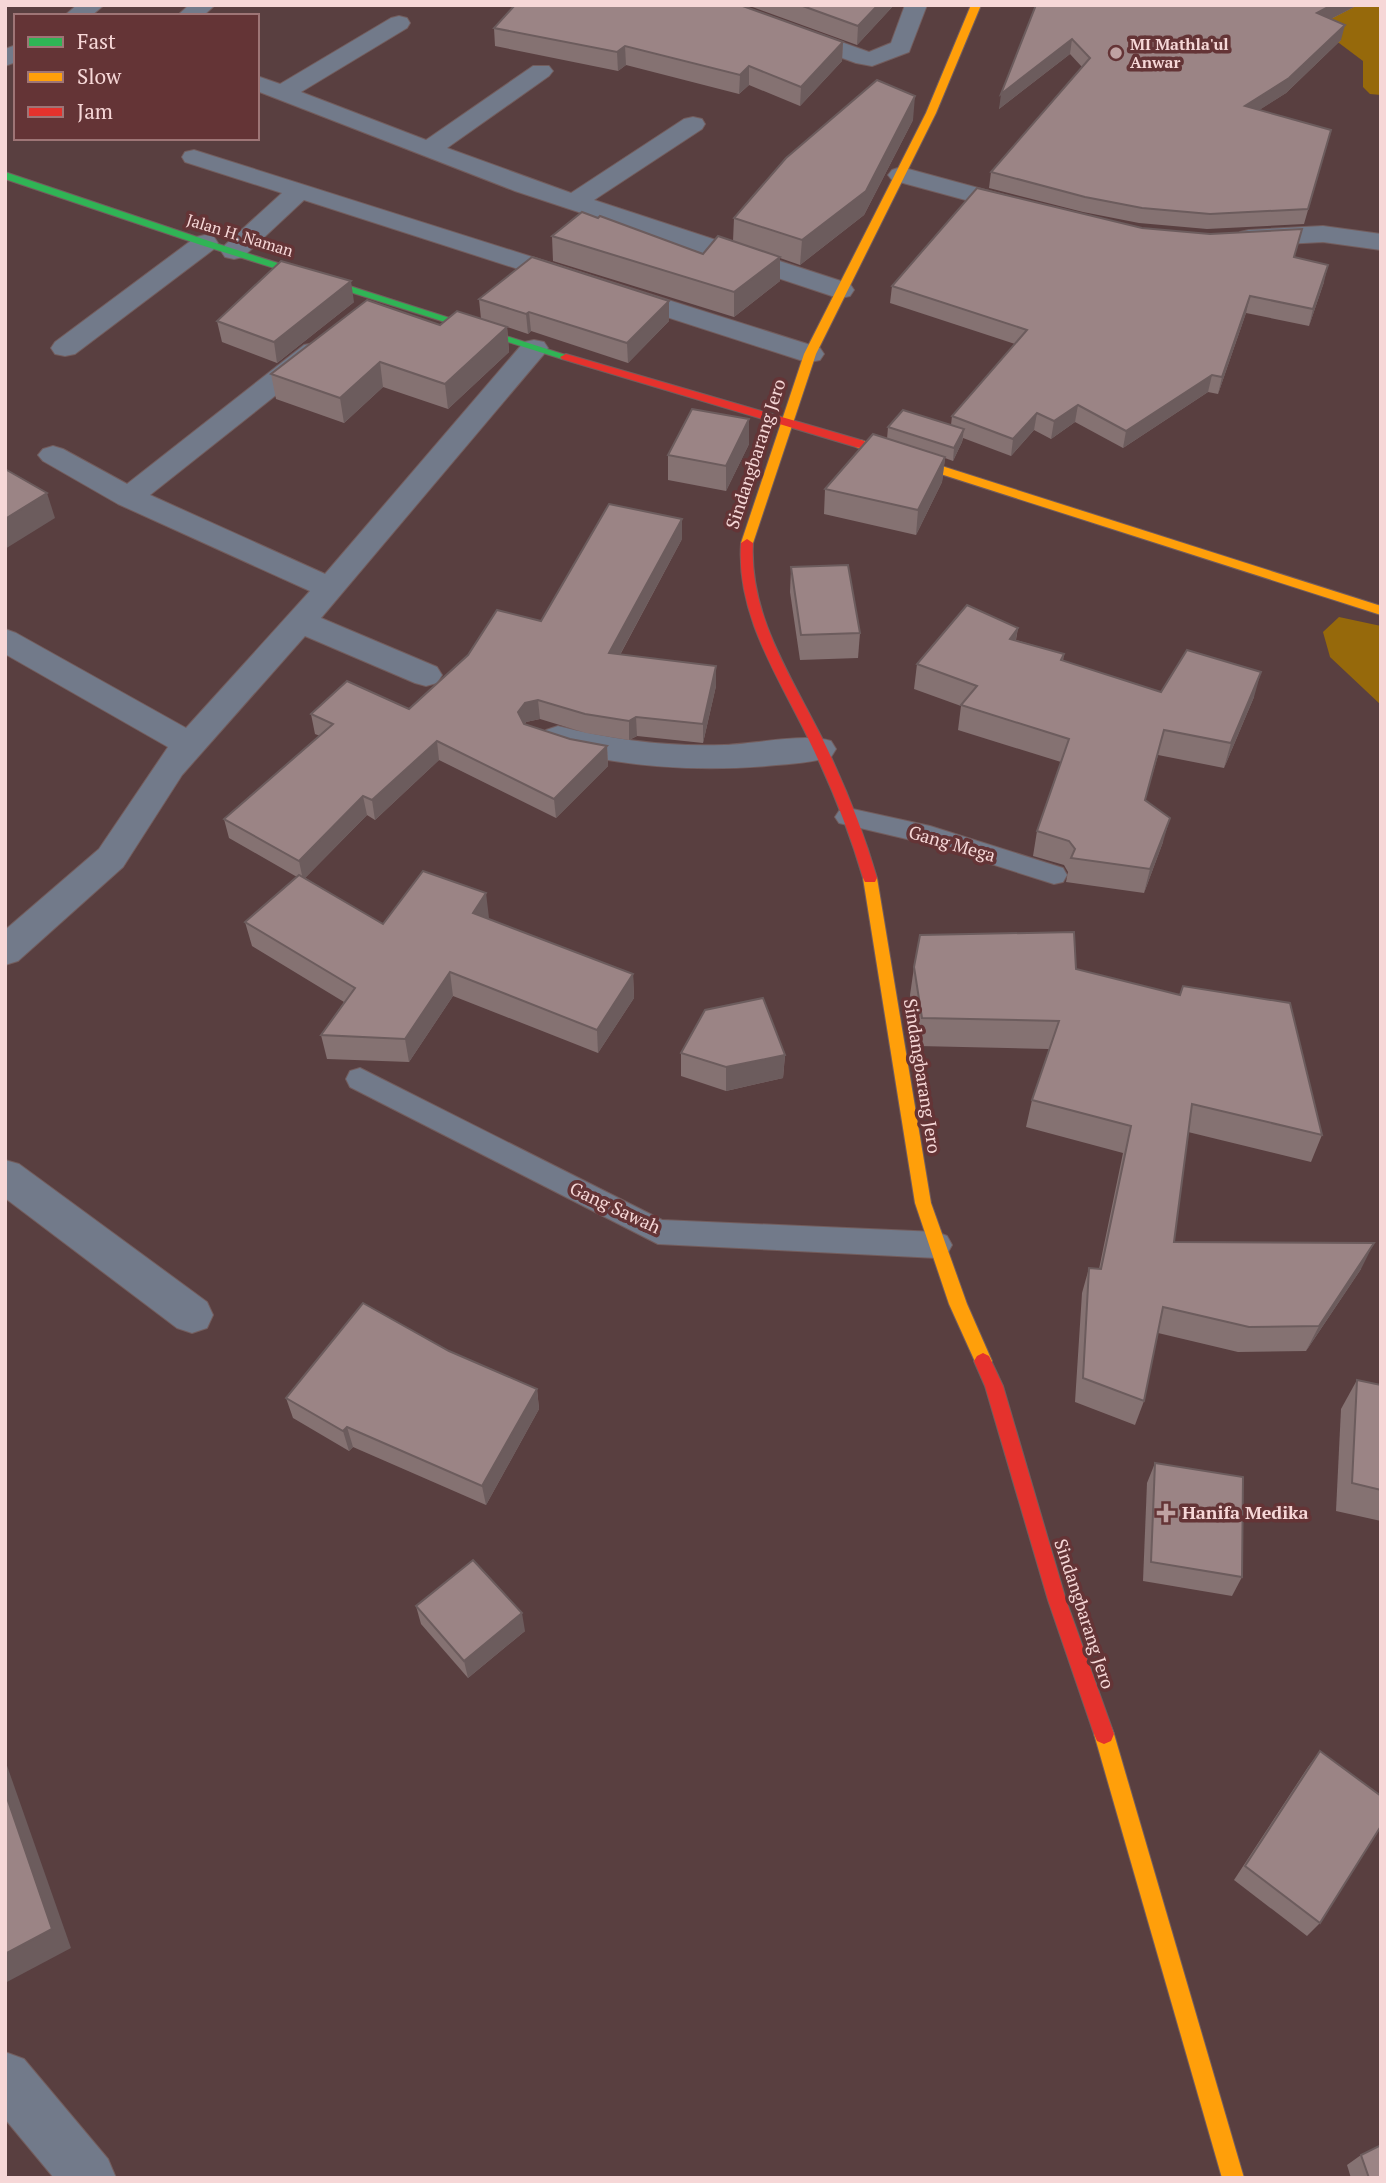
<svg xmlns="http://www.w3.org/2000/svg" width="1386" height="2183" viewBox="0 0 1386 2183" font-family="'PT Serif',serif">
<style>
.forest{fill:#96690b}
.lines{fill:none;stroke-linecap:round;stroke-linejoin:round}
.lane-casing{stroke:#735d5d;stroke-width:2}
.street-casing{stroke:#735d5d;stroke-width:2}
.fast-casing{stroke:#735d5d;stroke-width:2}
.slow-casing{stroke:#735d5d;stroke-width:2}
.jam-casing{stroke:#735d5d;stroke-width:2}
.lane{fill:#727a8a;fill-rule:evenodd}
.street{fill:#727a8a;fill-rule:evenodd}
.fast{fill:#30b455;fill-rule:evenodd}
.slow{fill:#ff9f0a;fill-rule:evenodd}
.jam{fill:#e5322d;fill-rule:evenodd}
.wall{fill:#857272}
.shaded-wall{fill:#6c5c5d}
.building{fill:#9b8485;stroke:#6c5c5d;stroke-width:2}
.poi-dot{fill:#bfa2a2;stroke:#643436;stroke-width:2.5}
.labels{text-anchor:middle;stroke-width:7;stroke-linejoin:round;paint-order:stroke}
.far-poi-label{font-size:16px;font-weight:bold;fill:#f6d7d7;stroke:#643436;text-anchor:start}
.far-street-label{font-size:16px;fill:#f6d7d7;stroke:#643436}
.street-label{font-size:18px;fill:#f6d7d7;stroke:#643436}
.poi-label{font-size:18px;font-weight:bold;fill:#f6d7d7;stroke:#643436;text-anchor:start}
</style>
<rect width="100%" height="100%" fill="#593f40"/>
<g class="forest">
<path d="M 1302,5 L 1381,5 L 1381,95 L 1370,94 L 1363,87 L 1363,61 L 1315,25 Z"/>
<path d="M 1339,617 L 1381,626 L 1381,705 L 1330,657 L 1323,632 Z"/>
</g>
<g class="lines">
<g class="lane-casing">
<g id="lane">
<path d="M 848,808 L 930,826 L 1063,868 L 1067,875 L 1063,882 L 1054,884 L 928,844 L 839,823 L 835,817 L 839,811 Z"/>
<path d="M 360,1068 L 662,1220 L 937,1232 L 947,1236 L 952,1245 L 947,1254 L 937,1258 L 658,1244 L 350,1087 L 346,1079 L 350,1071 Z"/>
</g>
</g>
<g class="street-casing">
<g id="street">
<path d="M 77,5 L 104,5 L 91,16 L 64,16 Z"/>
<path d="M 189,5 L 215,5 L 203,16 L 177,16 Z"/>
<path d="M 706,5 L 739,5 L 869,52 L 891,43 L 905,5 L 927,5 L 909,52 L 872,66 L 856,63 L 709,10 Z"/>
<path d="M 399,16 L 407,18 L 410,23 L 407,28 L 301,92 L 426,140 L 533,66 L 549,66 L 553,71 L 549,76 L 447,148 L 571,193 L 684,119 L 693,117 L 702,119 L 705,124 L 702,129 L 594,200 L 850,284 L 854,290 L 850,296 L 841,298 L 832,296 L 515,191 L 257,91 L 257,76 L 280,84 L 391,18 Z"/>
<path d="M 16,45 L 16,62 L 5,66 L 5,49 Z"/>
<path d="M 194,150 L 820,348 L 824,354 L 820,360 L 810,362 L 800,360 L 304,200 L 243,257 L 234,259 L 225,257 L 221,251 L 225,245 L 282,193 L 185,162 L 182,157 L 185,152 Z"/>
<path d="M 901,167 L 1030,202 L 1034,207 L 1030,212 L 1021,215 L 892,180 L 888,175 L 892,170 Z"/>
<path d="M 1323,226 L 1381,234 L 1381,250 L 1323,242 L 1249,246 L 1240,244 L 1236,238 L 1240,232 L 1249,230 Z"/>
<path d="M 205,235 L 214,237 L 218,243 L 214,249 L 75,354 L 65,356 L 55,354 L 51,348 L 55,342 L 196,237 Z"/>
<path d="M 534,340 L 544,342 L 548,348 L 544,354 L 321,618 L 437,667 L 442,675 L 437,683 L 426,686 L 415,683 L 305,636 L 182,775 L 123,867 L 18,961 L 5,965 L 5,930 L 99,849 L 168,747 L 5,654 L 5,629 L 16,633 L 186,728 L 310,591 L 118,504 L 43,461 L 38,455 L 43,449 L 53,446 L 63,449 L 127,484 L 304,345 L 314,343 L 324,345 L 328,351 L 324,357 L 150,495 L 325,574 L 524,342 Z"/>
<path d="M 558,726 C 613,740 667,747 724,745 C 753,744 805,733 831,741 L 836,749 L 831,757 C 810,763 788,764 766,766 C 691,772 619,767 546,746 L 541,738 L 546,730 Z"/>
<path d="M 5,1160 L 19,1164 L 207,1302 L 213,1315 L 207,1328 L 192,1333 L 177,1328 L 5,1198 Z"/>
<path d="M 5,2052 L 24,2059 L 108,2159 L 116,2178 L 54,2178 L 5,2119 Z"/>
</g>
</g>
<g class="fast-casing">
<path id="fast" d="M 5,172 L 209,241 L 572,357 L 562,359 L 201,245 L 5,179 Z"/>
</g>
<g class="slow-casing">
<g id="slow">
<path d="M 971,5 L 981,5 L 936,113 L 816,354 L 753,543 L 747,547 L 743,546 L 741,543 L 804,354 L 926,113 Z"/>
<path d="M 860,440 L 1381,606 L 1381,615 L 856,447 L 854,444 Z"/>
<path d="M 870,873 L 877,878 L 931,1203 L 967,1304 L 992,1361 L 989,1366 L 983,1369 L 977,1366 L 949,1304 L 915,1203 L 863,878 Z"/>
<path d="M 1104,1724 L 1111,1727 L 1114,1734 L 1244,2178 L 1222,2178 L 1094,1734 L 1097,1727 Z"/>
</g>
</g>
<g class="jam-casing">
<g id="jam">
<path d="M 566,354 L 864,441 L 866,444 L 860,448 L 856,447 L 562,359 L 560,357 Z"/>
<path d="M 747,539 L 753,543 C 749,615 791,676 822,738 C 844,783 863,830 877,878 L 875,882 L 865,882 L 863,878 C 849,830 830,783 808,738 C 778,676 736,615 741,543 Z"/>
<path d="M 983,1353 L 989,1356 L 1003,1386 L 1066,1600 L 1114,1734 L 1111,1741 L 1104,1744 L 1097,1741 L 1094,1734 L 1048,1600 L 985,1386 L 974,1361 L 977,1356 Z"/>
</g>
</g>
<use href="#lane" class="lane"/>
<use href="#street" class="street"/>
<use href="#fast" class="fast"/>
<use href="#slow" class="slow"/>
<use href="#jam" class="jam"/>
</g>
<g class="wall">
<path d="M 747,5 L 894,5 L 857,45 Z"/>
<path d="M 1036,5 L 1358,5 L 1331,19 L 1341,40 L 1286,93 L 1259,110 L 1331,130 L 1304,224 L 1207,229 L 1139,223 L 1083,212 L 989,188 L 991,172 L 1082,67 L 1070,54 L 999,109 Z"/>
<path d="M 494,28 L 843,42 L 842,61 L 800,106 L 749,85 L 739,94 L 626,65 L 618,71 L 495,46 Z"/>
<path d="M 913,120 L 864,215 L 800,265 L 780,258 L 780,281 L 734,317 L 553,261 L 552,236 L 703,254 L 733,241 L 734,218 Z"/>
<path d="M 1142,228 L 1294,258 L 1324,282 L 1309,326 L 1246,313 L 1218,394 L 1208,392 L 1123,448 L 1075,422 L 1051,439 L 1034,430 L 1011,456 L 963,438 L 962,442 L 953,461 L 945,458 L 942,482 L 916,535 L 824,514 L 825,489 L 887,439 L 888,427 L 951,425 L 952,416 L 1015,344 L 890,303 L 892,286 Z"/>
<path d="M 479,299 L 669,301 L 669,321 L 628,363 L 531,331 L 528,334 L 507,327 L 509,352 L 448,409 L 383,387 L 344,423 L 276,399 L 271,374 L 440,325 L 481,319 Z"/>
<path d="M 354,302 L 277,363 L 222,342 L 217,321 Z"/>
<path d="M 749,444 L 726,491 L 668,480 L 668,455 Z"/>
<path d="M 682,539 L 620,655 L 716,686 L 703,743 L 637,736 L 629,740 L 586,733 L 540,719 L 526,722 L 525,724 L 570,739 L 607,746 L 608,766 L 556,818 L 439,760 L 375,820 L 367,815 L 305,878 L 383,924 L 489,918 L 488,919 L 633,974 L 634,998 L 598,1053 L 453,996 L 409,1062 L 327,1059 L 321,1035 L 344,1002 L 252,946 L 245,922 L 297,877 L 229,838 L 224,819 L 320,736 L 315,734 L 311,714 L 409,709 L 541,621 Z"/>
<path d="M 791,567 L 860,633 L 858,658 L 800,660 L 790,592 Z"/>
<path d="M 1018,628 L 1016,640 L 1064,654 L 1063,661 L 1161,692 L 1254,697 L 1224,768 L 1158,755 L 1145,800 L 1163,842 L 1144,893 L 1066,882 L 1068,872 L 1064,865 L 1033,856 L 1037,831 L 1061,762 L 958,730 L 961,706 L 914,689 L 917,664 Z"/>
<path d="M 914,967 L 1076,969 L 1322,1135 L 1311,1162 L 1188,1132 L 1174,1242 L 1361,1269 L 1306,1351 L 1238,1352 L 1158,1333 L 1144,1401 L 1135,1425 L 1075,1402 L 1082,1293 L 1089,1268 L 1099,1269 L 1123,1153 L 1026,1127 L 1032,1100 L 1049,1049 L 918,1046 L 910,995 Z"/>
<path d="M 681,1053 L 785,1055 L 783,1078 L 726,1091 L 681,1076 Z"/>
<path d="M 449,1351 L 537,1389 L 539,1409 L 486,1505 L 353,1447 L 349,1451 L 293,1418 L 286,1398 Z"/>
<path d="M 1357,1380 L 1381,1385 L 1381,1521 L 1336,1511 L 1341,1409 Z"/>
<path d="M 1155,1463 L 1242,1577 L 1232,1596 L 1143,1581 L 1147,1483 Z"/>
<path d="M 416,1606 L 525,1631 L 468,1678 L 421,1624 Z"/>
<path d="M 1320,1751 L 1320,1923 L 1307,1936 L 1234,1880 L 1308,1767 Z"/>
<path d="M 1361,2155 L 1381,2178 L 1351,2178 L 1347,2165 Z"/>
</g>
<g class="shaded-wall">
<path d="M 878,5 L 894,5 L 857,45 L 858,26 Z"/>
<path d="M 1332,5 L 1358,5 L 1313,28 L 1317,13 Z"/>
<path d="M 1345,25 L 1341,40 L 1286,93 L 1242,121 L 1245,106 Z"/>
<path d="M 1072,39 L 1070,54 L 999,109 L 1001,94 Z"/>
<path d="M 843,42 L 842,61 L 800,106 L 801,87 Z"/>
<path d="M 625,46 L 626,65 L 618,71 L 617,52 Z"/>
<path d="M 749,66 L 749,85 L 739,94 L 740,75 Z"/>
<path d="M 915,96 L 913,120 L 864,215 L 800,265 L 802,240 Z"/>
<path d="M 780,257 L 780,281 L 734,317 L 734,292 Z"/>
<path d="M 1328,265 L 1324,282 L 1309,326 L 1313,309 Z"/>
<path d="M 351,281 L 354,302 L 277,363 L 274,342 Z"/>
<path d="M 1250,296 L 1246,313 L 1218,394 L 1222,377 Z"/>
<path d="M 669,301 L 669,321 L 628,363 L 627,343 Z"/>
<path d="M 529,312 L 531,331 L 528,334 L 526,314 Z"/>
<path d="M 507,327 L 509,352 L 448,409 L 445,384 Z"/>
<path d="M 380,362 L 383,387 L 344,423 L 340,398 Z"/>
<path d="M 1212,375 L 1208,392 L 1123,448 L 1126,431 Z"/>
<path d="M 1078,405 L 1075,422 L 1051,439 L 1054,421 Z"/>
<path d="M 1037,413 L 1034,430 L 1011,456 L 1013,439 Z"/>
<path d="M 749,419 L 749,444 L 726,491 L 726,466 Z"/>
<path d="M 964,429 L 962,442 L 953,461 L 954,448 Z"/>
<path d="M 945,457 L 942,482 L 916,535 L 918,510 Z"/>
<path d="M 47,493 L 55,518 L 5,549 L 5,519 Z"/>
<path d="M 682,519 L 682,539 L 610,673 L 609,653 Z"/>
<path d="M 1018,628 L 1013,653 L 1010,639 Z"/>
<path d="M 716,666 L 716,686 L 703,743 L 703,724 Z"/>
<path d="M 1261,672 L 1254,697 L 1224,768 L 1231,743 Z"/>
<path d="M 538,700 L 540,719 L 526,722 L 520,732 L 518,712 L 525,703 Z"/>
<path d="M 636,717 L 637,736 L 629,740 L 629,721 Z"/>
<path d="M 437,741 L 439,760 L 375,820 L 372,800 Z"/>
<path d="M 607,746 L 608,766 L 556,818 L 554,799 Z"/>
<path d="M 363,796 L 367,815 L 303,880 L 299,861 Z"/>
<path d="M 1170,818 L 1163,842 L 1144,893 L 1150,869 Z"/>
<path d="M 486,893 L 489,918 L 476,937 L 473,913 Z"/>
<path d="M 450,972 L 453,996 L 409,1062 L 405,1039 Z"/>
<path d="M 633,974 L 634,998 L 598,1053 L 597,1030 Z"/>
<path d="M 785,1055 L 783,1078 L 726,1091 L 726,1067 Z"/>
<path d="M 1374,1243 L 1361,1269 L 1306,1351 L 1319,1326 Z"/>
<path d="M 537,1389 L 539,1409 L 486,1505 L 482,1486 Z"/>
<path d="M 347,1427 L 353,1447 L 349,1451 L 343,1431 Z"/>
<path d="M 522,1613 L 525,1631 L 468,1678 L 464,1661 Z"/>
<path d="M 5,1760 L 71,1948 L 5,1983 Z"/>
</g>
<g class="building">
<path d="M 515,5 L 740,5 L 843,42 L 801,87 L 749,66 L 740,75 L 625,46 L 617,52 L 494,28 Z"/>
<path d="M 800,5 L 878,5 L 858,26 Z"/>
<path d="M 1036,5 L 1332,5 L 1317,13 L 1345,25 L 1289,78 L 1245,106 L 1331,130 L 1308,209 L 1210,214 L 1142,208 L 1085,197 L 991,172 L 1090,58 L 1072,39 L 1001,94 Z"/>
<path d="M 877,80 L 915,96 L 866,191 L 802,240 L 734,218 L 786,158 Z"/>
<path d="M 977,188 L 1142,228 L 1210,234 L 1302,229 L 1294,257 L 1328,265 L 1313,309 L 1250,296 L 1222,377 L 1212,375 L 1126,431 L 1078,405 L 1054,421 L 1037,413 L 1013,439 L 952,416 L 1027,330 L 892,286 Z"/>
<path d="M 582,212 L 598,218 L 600,216 L 703,254 L 718,236 L 780,257 L 734,292 L 552,236 Z"/>
<path d="M 532,257 L 669,301 L 627,343 L 529,312 L 526,314 L 479,299 Z"/>
<path d="M 281,261 L 351,281 L 274,342 L 217,321 Z"/>
<path d="M 367,300 L 440,325 L 457,311 L 507,327 L 445,384 L 380,362 L 340,398 L 271,374 Z"/>
<path d="M 692,409 L 749,419 L 726,466 L 668,455 Z"/>
<path d="M 903,410 L 964,429 L 954,448 L 888,427 Z"/>
<path d="M 873,434 L 945,457 L 918,510 L 825,489 Z"/>
<path d="M 5,469 L 47,493 L 5,519 Z"/>
<path d="M 609,504 L 682,519 L 609,653 L 716,666 L 703,724 L 636,717 L 629,721 L 585,714 L 538,700 L 525,703 L 518,712 L 524,724 L 570,739 L 607,746 L 554,799 L 437,741 L 372,800 L 363,796 L 299,861 L 224,819 L 333,724 L 311,714 L 347,681 L 409,709 L 468,655 L 497,610 L 541,621 Z"/>
<path d="M 848,565 L 860,633 L 801,635 L 791,567 Z"/>
<path d="M 967,605 L 1018,628 L 1010,639 L 1064,654 L 1061,660 L 1161,692 L 1187,650 L 1261,672 L 1231,743 L 1164,730 L 1145,800 L 1170,818 L 1150,869 L 1071,858 L 1075,849 L 1069,841 L 1037,831 L 1069,739 L 961,705 L 977,686 L 917,664 Z"/>
<path d="M 423,871 L 486,893 L 473,913 L 633,974 L 597,1030 L 450,972 L 405,1039 L 321,1035 L 355,988 L 245,922 L 299,875 L 383,924 Z"/>
<path d="M 1074,932 L 1076,969 L 1180,995 L 1183,986 L 1290,1003 L 1322,1135 L 1192,1104 L 1174,1242 L 1374,1243 L 1319,1326 L 1249,1327 L 1163,1307 L 1144,1401 L 1083,1378 L 1089,1268 L 1101,1269 L 1131,1126 L 1032,1100 L 1059,1021 L 922,1018 L 914,967 L 920,935 Z"/>
<path d="M 763,998 L 785,1055 L 726,1067 L 681,1053 L 705,1010 Z"/>
<path d="M 363,1303 L 449,1351 L 537,1389 L 482,1486 L 347,1427 L 343,1431 L 286,1398 Z"/>
<path d="M 1357,1380 L 1381,1385 L 1381,1490 L 1352,1483 Z"/>
<path d="M 1155,1463 L 1243,1477 L 1242,1577 L 1151,1562 Z"/>
<path d="M 473,1560 L 522,1613 L 464,1661 L 416,1606 Z"/>
<path d="M 1320,1751 L 1381,1796 L 1381,1826 L 1320,1923 L 1245,1866 Z"/>
<path d="M 5,1792 L 52,1929 L 5,1954 Z"/>
<path d="M 1381,2145 L 1381,2178 L 1369,2178 L 1361,2155 Z"/>
</g>
<g class="poi-dot">
<circle cx="1116" cy="53" r="7"/>
<path d="M1162.5 1502.5h7v7h7v7h-7v7h-7v-7h-7v-7h7z"/>
</g>
<g class="labels">
<g class="far-poi-label">
<text x="1130" y="50">MI Mathla'ul<tspan x="1130" dy="18">Anwar</tspan></text>
</g>
<g class="far-street-label">
<text transform="translate(240 235) rotate(17)" y="6">Jalan H. Naman</text>
</g>
<g class="street-label">
<text transform="translate(756 454) rotate(-72)" y="6">Sindangbarang Jero</text>
<text transform="translate(952 844) rotate(16)" y="6">Gang Mega</text>
<text transform="translate(922 1076) rotate(81)" y="6">Sindangbarang Jero</text>
<text transform="translate(615 1208) rotate(25)" y="6">Gang Sawah</text>
<text transform="translate(1084 1614) rotate(72)" y="6">Sindangbarang Jero</text>
</g>
<g class="poi-label">
<text x="1182" y="1519">Hanifa Medika</text>
</g>
</g>
<rect width="1386" height="2183" fill="none" stroke="#f6d7d7" stroke-width="14"/>
<rect x="14" y="14" width="245" height="126" fill="#643436" stroke="#9e7576" stroke-width="2"/>
<rect x="28" y="37" width="35" height="10" fill="#30b455" stroke="#9e7576" stroke-width="2"/>
<text x="77" y="49" font-size="21" fill="#f6d7d7">Fast</text>
<rect x="28" y="72" width="35" height="10" fill="#ff9f0a" stroke="#9e7576" stroke-width="2"/>
<text x="77" y="84" font-size="21" fill="#f6d7d7">Slow</text>
<rect x="28" y="107" width="35" height="10" fill="#e5322d" stroke="#9e7576" stroke-width="2"/>
<text x="77" y="119" font-size="21" fill="#f6d7d7">Jam</text>
</svg>
